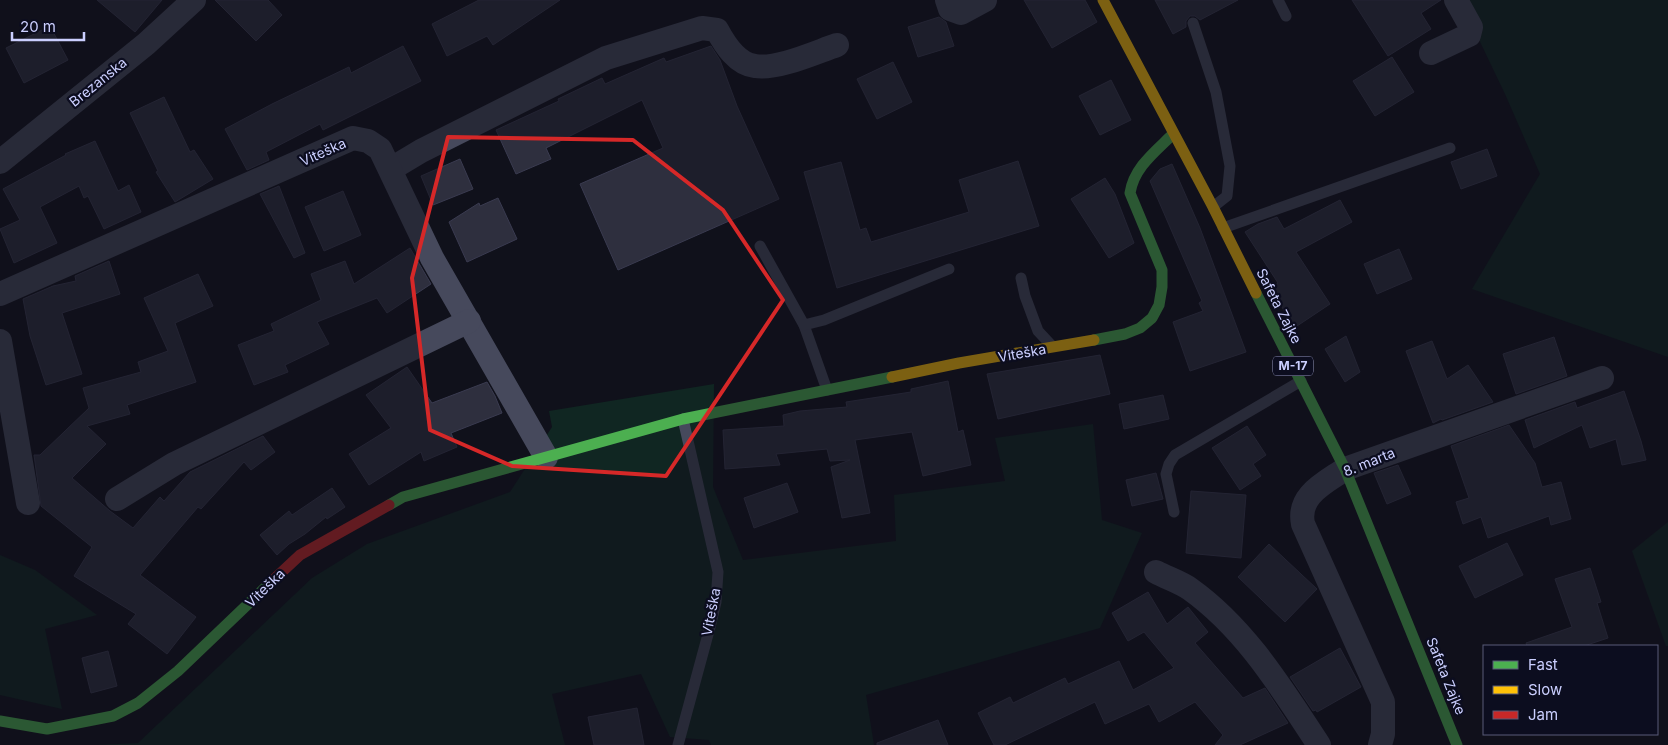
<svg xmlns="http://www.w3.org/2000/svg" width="1668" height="745" viewBox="0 0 1668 745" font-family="Inter,sans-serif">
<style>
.green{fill:#102622}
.building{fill:#2e2f3e;stroke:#3a3b50}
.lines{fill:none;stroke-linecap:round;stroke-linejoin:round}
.lane{stroke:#46495c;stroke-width:11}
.street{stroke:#46495c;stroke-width:24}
.fast{stroke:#4caf50;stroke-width:11}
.slow{stroke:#ffc107;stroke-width:11}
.jam{stroke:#c62828;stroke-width:11}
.marked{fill:none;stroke:#d62828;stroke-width:4;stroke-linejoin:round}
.labels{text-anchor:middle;stroke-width:4.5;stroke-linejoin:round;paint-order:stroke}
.shield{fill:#0c0d1f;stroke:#9295bc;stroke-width:1}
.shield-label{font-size:12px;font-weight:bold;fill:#cbcfff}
.street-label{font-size:14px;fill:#cbcfff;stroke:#0c0d1f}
</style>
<rect width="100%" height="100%" fill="#10111b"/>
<g class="green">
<path d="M 1460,0 L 1668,0 L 1668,357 L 1472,289 L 1540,174 L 1505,94 Z"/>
<path d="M 714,384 L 713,487 L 743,560 L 896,541 L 894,495 L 1005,481 L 995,438 L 1093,424 L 1102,520 L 1142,533 L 1100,628 L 866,695 L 874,745 L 711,745 L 709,740 L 670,737 L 641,674 L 552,694 L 565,745 L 97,745 L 138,743 L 312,578 L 367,544 L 510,492 L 552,427 L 549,411 Z"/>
<path d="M 1668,522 L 1668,646 L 1666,646 L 1632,551 Z"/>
<path d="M 0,555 L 35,570 L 97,615 L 45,629 L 62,709 L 0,695 Z"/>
</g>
<g class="building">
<path d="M 97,0 L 162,0 L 135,32 Z"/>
<path d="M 215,0 L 268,0 L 282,15 L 256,41 Z"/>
<path d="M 479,0 L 560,0 L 493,45 L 487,36 L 447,56 L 432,24 Z"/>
<path d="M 1024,0 L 1085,0 L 1097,22 L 1052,48 Z"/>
<path d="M 1155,0 L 1238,0 L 1200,20 L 1195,16 L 1190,16 L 1186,21 L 1186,27 L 1173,34 Z"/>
<path d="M 1352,0 L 1441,0 L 1421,13 L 1431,29 L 1388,56 Z"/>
<path d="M 939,17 L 946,22 L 954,46 L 918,57 L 908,27 Z"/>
<path d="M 50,26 L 68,60 L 24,83 L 6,48 Z"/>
<path d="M 403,46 L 421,81 L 323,130 L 320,124 L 266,152 L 269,160 L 247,170 L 225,129 L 272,104 L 349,67 L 351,73 Z"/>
<path d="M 711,46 L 720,60 L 737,106 L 779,199 L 618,270 L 580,184 L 663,148 L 642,100 L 546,148 L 551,159 L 516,174 L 496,130 L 559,101 L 558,99 L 602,78 L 605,84 L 664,58 L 666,62 Z"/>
<path d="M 1392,57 L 1414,92 L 1375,116 L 1353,81 Z"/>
<path d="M 893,62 L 912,102 L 877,119 L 857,79 Z"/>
<path d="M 1111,80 L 1131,120 L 1100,135 L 1079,96 Z"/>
<path d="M 164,97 L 190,152 L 194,150 L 213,179 L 175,202 L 156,172 L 158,171 L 130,113 Z"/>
<path d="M 95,141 L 118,191 L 129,185 L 141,212 L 104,229 L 88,196 L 84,198 L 79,186 L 40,207 L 57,243 L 14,263 L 0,229 L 20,220 L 3,189 L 66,155 L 65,154 Z"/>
<path d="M 1487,149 L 1497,176 L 1461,189 L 1451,162 Z"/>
<path d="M 460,159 L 473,189 L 433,205 L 421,176 Z"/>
<path d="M 1018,161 L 1039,226 L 837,288 L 804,172 L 841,162 L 860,230 L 866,228 L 871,242 L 969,212 L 959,180 Z"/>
<path d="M 1172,164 L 1200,228 L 1246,352 L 1190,371 L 1173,322 L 1203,311 L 1199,303 L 1202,301 L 1150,181 L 1160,169 Z"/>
<path d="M 1105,178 L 1115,194 L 1134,243 L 1109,258 L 1071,199 Z"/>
<path d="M 279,186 L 305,253 L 294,258 L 260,194 Z"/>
<path d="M 343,191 L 361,235 L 324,251 L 305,207 Z"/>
<path d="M 498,198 L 517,239 L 467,262 L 449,222 L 479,203 L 480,206 Z"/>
<path d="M 1340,200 L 1352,222 L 1296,252 L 1330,304 L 1294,328 L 1271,288 L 1278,283 L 1245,232 L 1258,224 L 1277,217 L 1284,229 Z"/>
<path d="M 410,248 L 431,284 L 387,313 L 377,298 L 317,322 L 329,344 L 285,365 L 288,372 L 254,385 L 238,345 L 274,331 L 271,324 L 321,300 L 311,274 L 345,261 L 354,284 Z"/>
<path d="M 1399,249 L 1412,279 L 1377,294 L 1364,264 Z"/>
<path d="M 109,261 L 120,294 L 62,313 L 82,374 L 46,385 L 30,336 L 23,299 L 53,286 L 76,281 L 75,276 Z"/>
<path d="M 198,274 L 213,306 L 175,323 L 196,382 L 127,405 L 130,414 L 87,426 L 106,444 L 72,478 L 110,511 L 133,528 L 160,497 L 164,501 L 190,472 L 263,436 L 275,452 L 251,470 L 244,462 L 201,509 L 198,507 L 140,575 L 196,617 L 167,654 L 128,624 L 136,614 L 74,576 L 92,547 L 41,506 L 34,455 L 40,455 L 89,408 L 83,388 L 141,372 L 138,362 L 168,351 L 144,298 Z"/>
<path d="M 1346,336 L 1360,372 L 1345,382 L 1325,349 Z"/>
<path d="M 1554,337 L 1567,376 L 1516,394 L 1503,354 Z"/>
<path d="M 1432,341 L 1447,379 L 1468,365 L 1493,402 L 1442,420 L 1441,419 L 1433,423 L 1406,351 Z"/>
<path d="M 1100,355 L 1110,394 L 998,419 L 987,374 Z"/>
<path d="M 407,367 L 432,403 L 487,382 L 495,396 L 502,413 L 451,433 L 457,447 L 424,461 L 421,452 L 369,485 L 349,454 L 391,428 L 366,395 Z"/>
<path d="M 948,381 L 958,432 L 963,430 L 971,465 L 923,476 L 912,432 L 855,440 L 870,513 L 842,518 L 831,467 L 850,460 L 830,461 L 827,449 L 776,454 L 780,465 L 725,469 L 723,430 L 784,426 L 783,415 L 800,411 L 847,407 L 846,402 L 911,392 L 911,389 Z"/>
<path d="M 1624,391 L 1641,441 L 1646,460 L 1622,465 L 1616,439 L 1590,448 L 1582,425 L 1534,448 L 1525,420 L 1575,402 L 1577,408 Z"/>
<path d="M 1163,395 L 1169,419 L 1124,429 L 1119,404 Z"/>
<path d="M 1509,425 L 1535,463 L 1542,487 L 1561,482 L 1571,519 L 1551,525 L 1549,516 L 1488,538 L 1481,517 L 1463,524 L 1456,502 L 1469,498 L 1451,446 Z"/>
<path d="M 1247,426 L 1266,455 L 1253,464 L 1261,476 L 1240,490 L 1212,448 Z"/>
<path d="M 1398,465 L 1411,494 L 1387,504 L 1374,473 Z"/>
<path d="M 1156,473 L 1163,499 L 1132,506 L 1126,480 Z"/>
<path d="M 787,483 L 798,512 L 754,528 L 744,498 Z"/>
<path d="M 332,488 L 345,507 L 327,519 L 326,517 L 305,534 L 289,544 L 277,555 L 260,535 L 289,511 L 292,515 Z"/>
<path d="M 1191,491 L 1246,495 L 1241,558 L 1186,553 Z"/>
<path d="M 1507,543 L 1523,575 L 1475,598 L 1459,566 Z"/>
<path d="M 1269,544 L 1317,589 L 1285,622 L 1238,577 Z"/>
<path d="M 1590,568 L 1601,602 L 1597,603 L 1608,638 L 1584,646 L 1527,646 L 1526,643 L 1572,627 L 1555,579 Z"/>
<path d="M 1148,592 L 1167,624 L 1188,607 L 1208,632 L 1195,643 L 1243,698 L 1265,688 L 1288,723 L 1240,745 L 1215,745 L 1223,735 L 1195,702 L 1159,722 L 1149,704 L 1105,724 L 1095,702 L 1005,745 L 994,745 L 978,713 L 1010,697 L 1013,703 L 1065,678 L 1068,684 L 1119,661 L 1133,690 L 1174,668 L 1144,632 L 1128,641 L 1112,613 Z"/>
<path d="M 1340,648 L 1361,687 L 1317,712 L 1316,710 L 1313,711 L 1290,677 Z"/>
<path d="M 108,651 L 117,686 L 91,693 L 82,658 Z"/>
<path d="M 637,708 L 644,745 L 594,745 L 588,717 Z"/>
<path d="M 938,720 L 948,745 L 877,745 L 877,743 Z"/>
</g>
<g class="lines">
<g class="lane">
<path d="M 1278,0 L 1286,16"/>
<path d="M 1193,23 L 1216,92 L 1230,166 L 1227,196 L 1213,207"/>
<path d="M 1223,228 L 1450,148"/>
<path d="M 760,246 L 804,325 L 827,390"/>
<path d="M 1021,278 L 1025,296 L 1038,331 L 1052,346"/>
<path d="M 804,325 L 824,320 L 949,269"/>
<path d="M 1174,512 L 1166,474 L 1169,464 L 1175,455 L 1301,381"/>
<path d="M 678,745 L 710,627 L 716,602 L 718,572 L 683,419"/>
</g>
<g class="street">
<path d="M 947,0 L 950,9 L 961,13 L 985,0"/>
<path d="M 1431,53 L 1469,35 L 1471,27 L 1456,0"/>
<path d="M 0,162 L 146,44 L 194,0"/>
<path d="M 391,169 L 421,151 L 606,58 L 702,28 L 717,30 C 725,45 737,64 755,66 C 777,70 816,52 837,45"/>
<path d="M 0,294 L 353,138 L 368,141 L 380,149 L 432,258 L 546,457"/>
<path d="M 0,341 L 28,503"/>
<path d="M 117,499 L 174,464 L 469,321"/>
<path d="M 1156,572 C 1167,578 1180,582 1190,589 C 1246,629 1282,689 1319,745"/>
<path d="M 1380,745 L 1383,734 L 1383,702 L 1303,524 C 1297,495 1325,483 1345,469 L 1602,378"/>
</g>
<g class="fast">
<path d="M 1256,293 L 1345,469 L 1457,745"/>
<path d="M 1094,340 L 1125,334 L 1140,328 L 1152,318 L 1159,305 L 1162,287 L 1162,270 L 1130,193 C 1134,167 1156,151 1173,134"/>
<path d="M 389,505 L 403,497 L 683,419 L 892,377"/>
<path d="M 0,721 L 47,729 L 113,716 L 138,703 L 178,671 L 270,583"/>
</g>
<g class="slow">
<path d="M 1103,0 L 1213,207 L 1256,293"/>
<path d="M 892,377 L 959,363 L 1094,340"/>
</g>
<path class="jam" d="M 270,583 L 300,555 L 389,505"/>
</g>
<path d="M0 0H1668V745H0ZM 448,137 L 633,140 L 723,210 L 783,300 L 666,476 L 512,466 L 430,430 L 412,278 Z" fill="#10111b" fill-opacity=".55" fill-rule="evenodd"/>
<path class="marked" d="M 448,137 L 633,140 L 723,210 L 783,300 L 666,476 L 512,466 L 430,430 L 412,278 Z"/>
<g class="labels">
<rect class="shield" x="1273" y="356.5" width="40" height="19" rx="4"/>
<g class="shield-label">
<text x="1293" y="370">M-17</text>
</g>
<g class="street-label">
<text transform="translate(98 82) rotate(-39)" y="5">Brezanska</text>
<text transform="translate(323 152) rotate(-24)" y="5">Viteška</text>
<text transform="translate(1279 306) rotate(63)" y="5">Safeta Zajke</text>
<text transform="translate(1022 353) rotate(-10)" y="5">Viteška</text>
<text transform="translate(1369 462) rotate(-22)" y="5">8. marta</text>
<text transform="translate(265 588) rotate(-44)" y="5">Viteška</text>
<text transform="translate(711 612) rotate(-79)" y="5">Viteška</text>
<text transform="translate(1446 676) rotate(68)" y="5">Safeta Zajke</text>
</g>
</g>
<rect x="1483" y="645" width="175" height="90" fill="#0c0d1f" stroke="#585b79"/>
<rect x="1493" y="661" width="25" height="8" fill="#4caf50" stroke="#585b79"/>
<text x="1528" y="670" font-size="15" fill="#cbcfff">Fast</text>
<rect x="1493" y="686" width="25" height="8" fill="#ffc107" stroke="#585b79"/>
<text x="1528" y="695" font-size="15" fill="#cbcfff">Slow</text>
<rect x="1493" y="711" width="25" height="8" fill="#c62828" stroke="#585b79"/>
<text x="1528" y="720" font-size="15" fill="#cbcfff">Jam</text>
<path d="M12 32v8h72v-8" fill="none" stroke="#cbcfff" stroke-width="2.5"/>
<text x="20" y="32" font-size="15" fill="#cbcfff" stroke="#0c0d1f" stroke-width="4" paint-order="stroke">20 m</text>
</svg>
